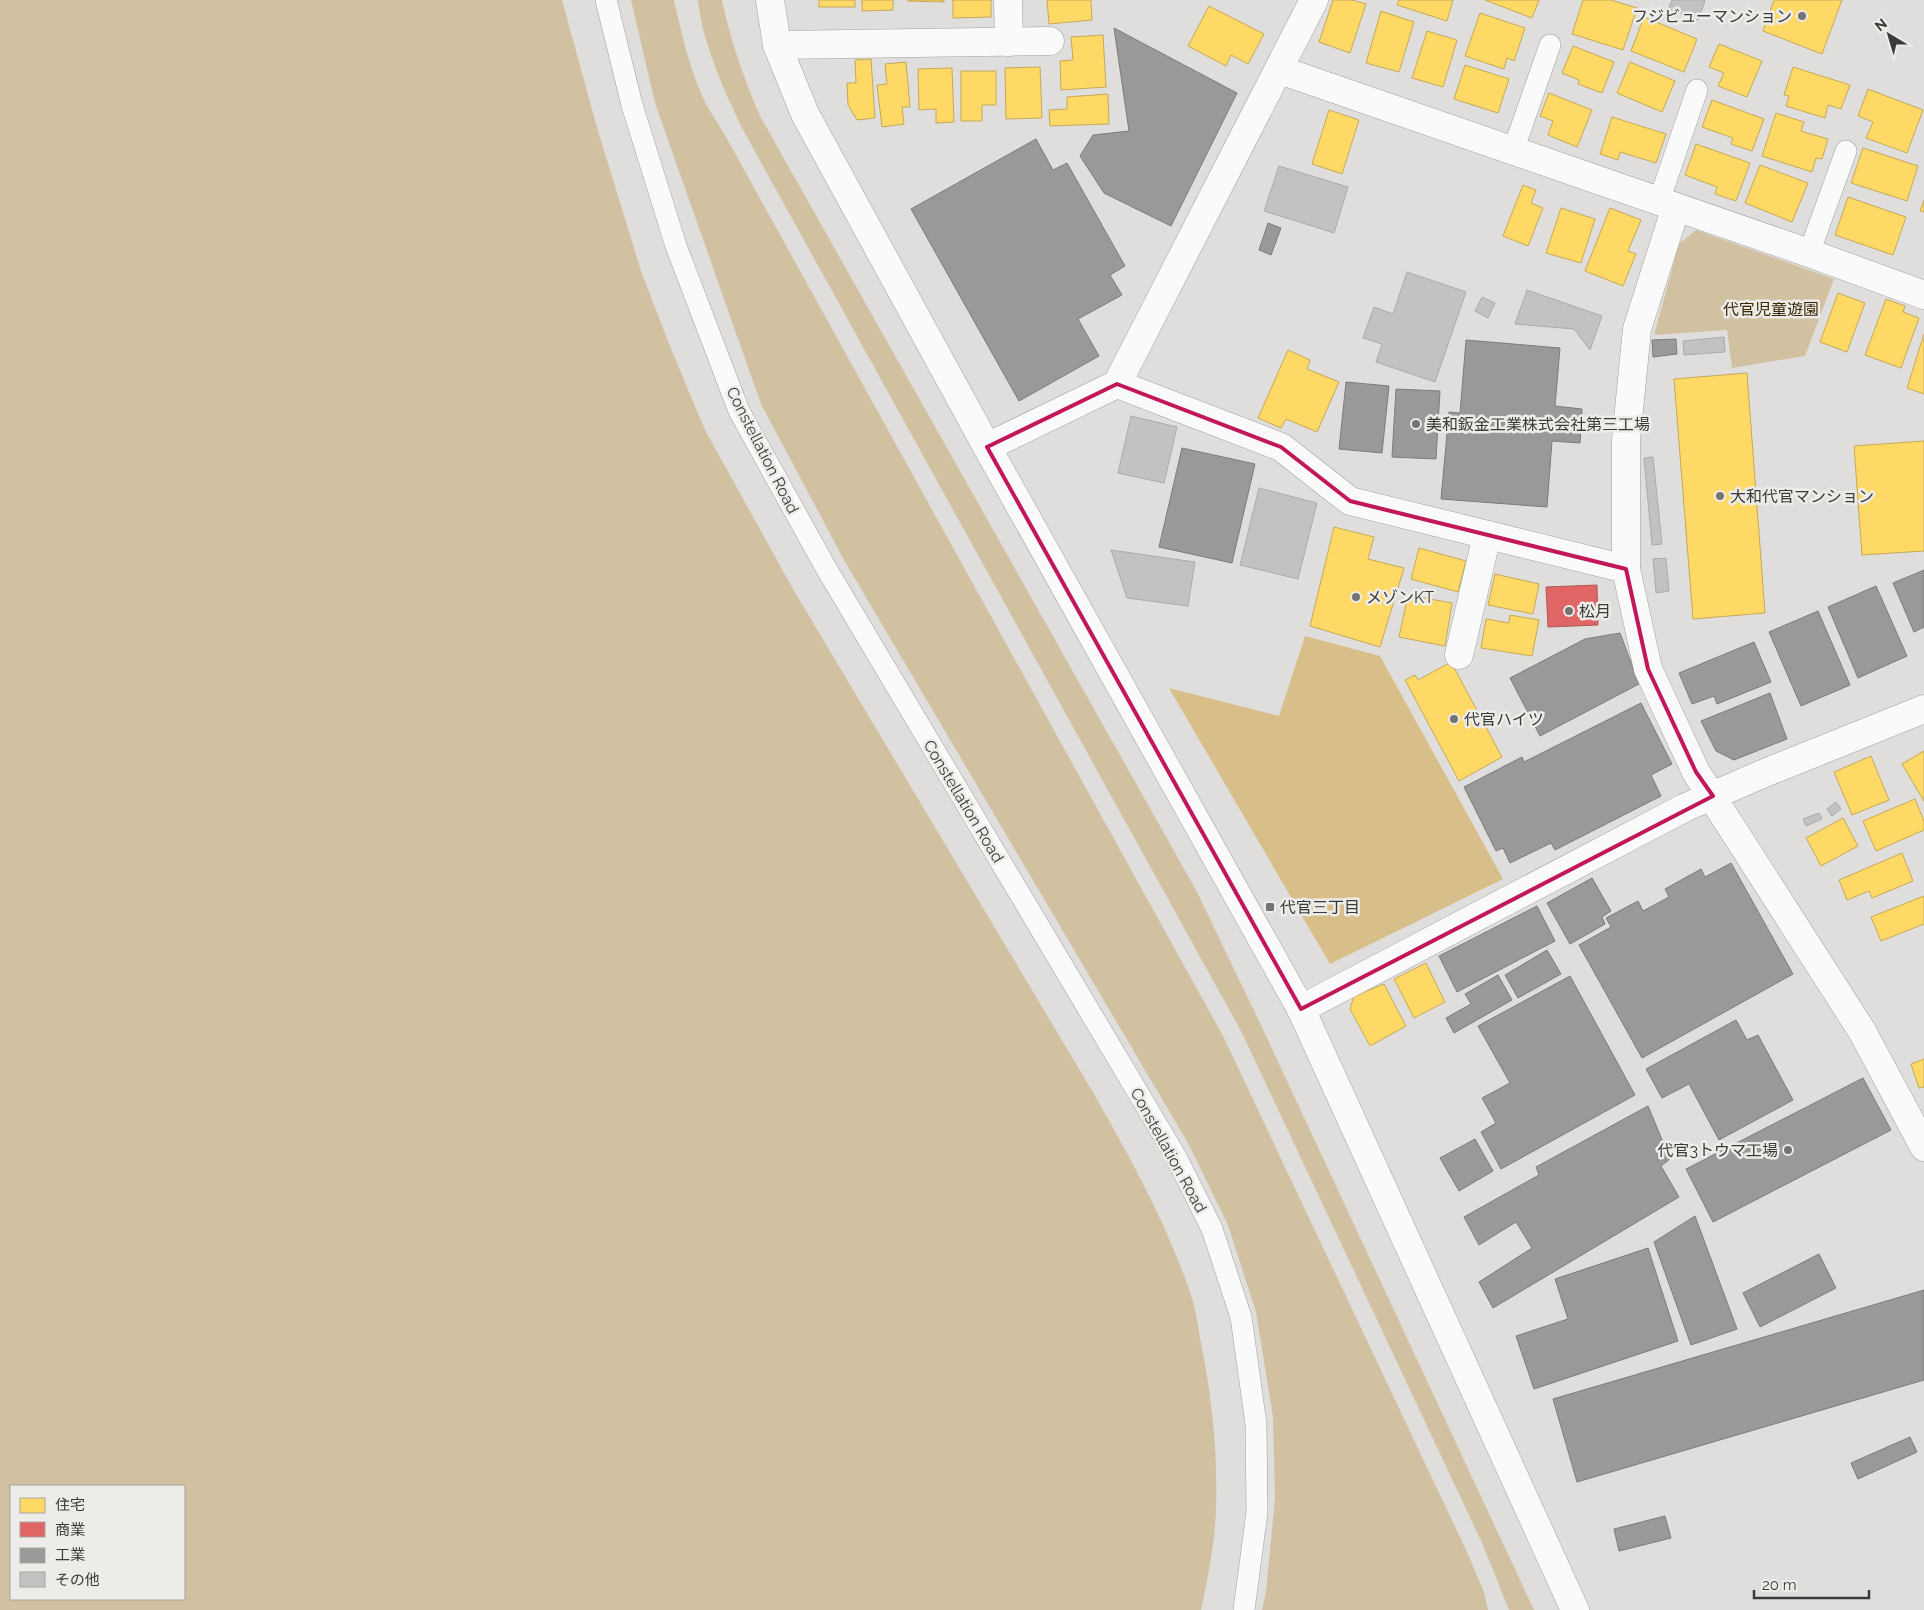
<svg xmlns="http://www.w3.org/2000/svg" width="1924" height="1610" viewBox="0 0 1924 1610" font-family="Raleway,'Noto Sans JP',sans-serif">
<style>
.green{fill:#d2c1a0;fill-rule:evenodd}
.forest{fill:#d8be88}
.homes{fill:#ffd966;stroke:#c4a958}
.shops{fill:#e06666;stroke:#ae5958}
.industry{fill:#999;stroke:#7c7c7c}
.building{fill:#c3c2c2;stroke:#ababaa}
.lines{fill:none;stroke-linecap:round;stroke-linejoin:round}
.service-casing{stroke:#a1a09f;stroke-width:22}
.minor-casing{stroke:#a1a09f;stroke-width:29}
.tertiary-casing{stroke:#a1a09f;stroke-width:29}
.service{stroke:#fafafa;stroke-width:21}
.minor{stroke:#fafafa;stroke-width:28}
.tertiary{stroke:#fafafa;stroke-width:28}
.marked{fill:none;stroke:#c2185b;stroke-width:4;stroke-linejoin:round}
.poi-dot{fill:#747372;stroke:#edece9;stroke-width:2}
.labels{text-anchor:middle;stroke-width:5;stroke-linejoin:round;paint-order:stroke}
.poi-label{font-size:16px;fill:#3a3a38;stroke:#edece9;text-anchor:start}
.park-label{font-size:16px;fill:#392600;stroke:#edece9}
.street-label{font-size:16px;fill:#3a3a38;stroke:#edece9}
</style>
<rect width="100%" height="100%" fill="#dfdedd"/>
<g class="green">
<path d="M 0,0 L 562,0 L 598,131 L 641,271 L 669,344 L 705,430 L 793,589 L 1094,1094 C 1131,1159 1167,1224 1191,1295 C 1196,1310 1198,1327 1201,1343 C 1212,1397 1218,1454 1216,1509 C 1215,1543 1208,1577 1201,1610 L 0,1610 ZM 11,1486 L 184,1486 L 184,1599 L 11,1599 Z"/>
<path d="M 631,0 L 674,0 C 682,35 690,72 706,104 C 712,115 720,126 726,137 L 1223,1036 L 1467,1552 L 1484,1592 L 1488,1610 L 1262,1610 L 1266,1592 L 1275,1498 L 1273,1417 L 1256,1312 L 1228,1225 L 1188,1143 L 844,560 L 761,404 L 655,103 Z"/>
<path d="M 698,0 L 722,0 C 731,42 743,76 760,116 L 1196,890 L 1259,1021 L 1534,1610 L 1509,1610 L 1483,1545 L 1241,1031 L 742,128 C 724,90 702,42 698,0 Z"/>
<path d="M 1696,230 L 1834,279 L 1805,356 L 1732,368 L 1727,330 L 1654,335 L 1679,244 Z"/>
</g>
<path class="forest" d="M 1305,636 L 1380,656 L 1503,879 L 1330,964 L 1169,688 L 1279,716 Z"/>
<g class="homes">
<rect x="819" y="0" width="36" height="7"/>
<path d="M 862,0 L 893,0 L 893,10 L 862,11 Z"/>
<path d="M 908,0 L 944,0 L 944,2 L 908,1 Z"/>
<path d="M 953,0 L 991,0 L 991,17 L 953,18 Z"/>
<path d="M 1047,0 L 1091,0 L 1092,20 L 1049,24 Z"/>
<path d="M 1333,0 L 1352,0 L 1366,4 L 1350,53 L 1319,42 Z"/>
<path d="M 1399,0 L 1453,0 L 1447,21 L 1397,5 Z"/>
<path d="M 1485,0 L 1539,0 L 1532,18 Z"/>
<path d="M 1583,0 L 1611,0 L 1637,8 L 1623,50 L 1572,34 Z"/>
<path d="M 1774,0 L 1842,0 L 1822,54 L 1763,31 Z"/>
<path d="M 1209,6 L 1264,34 L 1248,64 L 1231,55 L 1226,66 L 1188,46 Z"/>
<path d="M 1381,11 L 1414,22 L 1399,72 L 1366,63 Z"/>
<path d="M 1480,13 L 1525,28 L 1514,61 L 1507,58 L 1504,69 L 1465,56 Z"/>
<path d="M 1644,17 L 1697,39 L 1684,72 L 1631,51 Z"/>
<path d="M 1427,31 L 1457,40 L 1443,87 L 1412,78 Z"/>
<path d="M 1103,35 L 1106,87 L 1061,90 L 1060,61 L 1073,60 L 1071,37 Z"/>
<path d="M 1719,44 L 1762,61 L 1747,97 L 1718,86 L 1724,73 L 1709,67 Z"/>
<path d="M 1573,46 L 1614,62 L 1602,93 L 1578,84 L 1579,80 L 1562,73 Z"/>
<path d="M 871,59 L 875,118 L 857,120 L 848,105 L 847,83 L 856,83 L 855,60 Z"/>
<path d="M 906,62 L 910,107 L 902,107 L 904,124 L 882,127 L 877,85 L 887,84 L 885,64 Z"/>
<path d="M 1630,62 L 1675,81 L 1662,112 L 1617,93 Z"/>
<path d="M 1465,65 L 1509,79 L 1498,113 L 1454,99 Z"/>
<path d="M 1040,67 L 1042,118 L 1006,119 L 1005,68 Z"/>
<path d="M 1793,67 L 1850,85 L 1841,109 L 1828,105 L 1825,118 L 1786,106 L 1789,96 L 1784,95 Z"/>
<path d="M 952,68 L 954,122 L 936,123 L 936,109 L 919,110 L 918,69 Z"/>
<path d="M 961,71 L 996,71 L 996,105 L 982,105 L 982,121 L 961,121 Z"/>
<path d="M 1868,89 L 1923,110 L 1907,153 L 1866,138 L 1873,122 L 1858,116 Z"/>
<path d="M 1549,93 L 1592,110 L 1577,147 L 1548,135 L 1553,121 L 1540,116 Z"/>
<path d="M 1108,94 L 1109,124 L 1050,126 L 1049,110 L 1067,109 L 1067,97 Z"/>
<path d="M 1712,100 L 1764,119 L 1752,151 L 1731,144 L 1733,138 L 1702,127 Z"/>
<path d="M 1329,110 L 1359,120 L 1342,174 L 1312,164 Z"/>
<path d="M 1776,113 L 1804,122 L 1801,131 L 1828,139 L 1822,159 L 1816,158 L 1812,172 L 1762,156 Z"/>
<path d="M 1612,117 L 1666,134 L 1656,163 L 1620,152 L 1618,160 L 1600,154 Z"/>
<path d="M 1696,144 L 1750,163 L 1736,201 L 1715,194 L 1717,187 L 1685,175 Z"/>
<path d="M 1863,148 L 1918,166 L 1907,201 L 1851,183 Z"/>
<path d="M 1760,165 L 1808,183 L 1792,222 L 1745,203 Z"/>
<path d="M 1523,185 L 1536,190 L 1531,203 L 1543,208 L 1528,246 L 1503,236 Z"/>
<path d="M 1848,197 L 1906,217 L 1893,255 L 1835,235 Z"/>
<path d="M 1924,200 L 1924,212 L 1920,211 Z"/>
<path d="M 1561,208 L 1595,219 L 1581,263 L 1546,253 Z"/>
<path d="M 1610,208 L 1641,220 L 1628,251 L 1636,254 L 1623,286 L 1585,271 Z"/>
<path d="M 1838,293 L 1865,303 L 1847,352 L 1820,342 Z"/>
<path d="M 1886,299 L 1905,306 L 1903,312 L 1919,318 L 1901,368 L 1865,355 Z"/>
<path d="M 1924,334 L 1924,394 L 1907,388 Z"/>
<path d="M 1288,350 L 1310,360 L 1307,369 L 1339,382 L 1317,432 L 1286,419 L 1281,428 L 1258,418 Z"/>
<path d="M 1747,373 L 1765,613 L 1693,619 L 1674,379 Z"/>
<path d="M 1924,441 L 1924,551 L 1862,555 L 1854,446 Z"/>
<path d="M 1334,527 L 1374,537 L 1368,559 L 1404,568 L 1380,647 L 1310,626 Z"/>
<path d="M 1419,548 L 1466,561 L 1458,592 L 1411,579 Z"/>
<path d="M 1495,574 L 1539,584 L 1533,614 L 1488,605 Z"/>
<path d="M 1408,595 L 1452,603 L 1445,646 L 1399,637 Z"/>
<path d="M 1510,615 L 1539,620 L 1532,656 L 1481,648 L 1486,619 L 1509,623 Z"/>
<path d="M 1451,662 L 1502,757 L 1459,781 L 1405,680 L 1415,675 L 1418,680 Z"/>
<path d="M 1924,751 L 1924,801 L 1902,764 Z"/>
<path d="M 1871,756 L 1889,800 L 1852,815 L 1834,772 Z"/>
<path d="M 1915,799 L 1924,821 L 1924,830 L 1876,851 L 1863,821 Z"/>
<path d="M 1843,818 L 1858,846 L 1821,866 L 1806,838 Z"/>
<path d="M 1902,853 L 1913,881 L 1872,898 L 1869,891 L 1847,900 L 1839,880 Z"/>
<path d="M 1924,896 L 1924,924 L 1881,941 L 1871,917 Z"/>
<path d="M 1426,963 L 1445,1002 L 1414,1018 L 1394,979 Z"/>
<path d="M 1384,984 L 1406,1026 L 1370,1046 L 1350,1009 L 1354,996 Z"/>
<path d="M 1924,1059 L 1924,1087 L 1919,1088 L 1911,1064 Z"/>
</g>
<path class="shops" d="M 1597,585 L 1598,625 L 1548,627 L 1546,587 Z"/>
<g class="industry">
<path d="M 1114,28 L 1237,93 L 1171,226 L 1104,193 L 1080,156 L 1093,135 L 1129,131 Z"/>
<path d="M 1036,139 L 1053,170 L 1067,163 L 1125,266 L 1110,275 L 1122,295 L 1078,319 L 1099,356 L 1019,401 L 911,209 Z"/>
<path d="M 1268,223 L 1281,228 L 1271,255 L 1259,250 Z"/>
<path d="M 1676,339 L 1677,354 L 1653,357 L 1652,340 Z"/>
<path d="M 1466,340 L 1560,348 L 1555,406 L 1582,409 L 1580,443 L 1552,441 L 1547,507 L 1441,499 L 1449,412 L 1460,413 Z"/>
<path d="M 1346,382 L 1389,386 L 1382,453 L 1339,449 Z"/>
<path d="M 1396,389 L 1440,391 L 1436,459 L 1392,457 Z"/>
<path d="M 1182,448 L 1255,464 L 1232,563 L 1159,547 Z"/>
<path d="M 1924,570 L 1924,627 L 1914,632 L 1893,583 Z"/>
<path d="M 1876,586 L 1907,656 L 1858,678 L 1828,607 Z"/>
<path d="M 1818,611 L 1850,685 L 1801,706 L 1769,632 Z"/>
<path d="M 1620,633 L 1639,684 L 1540,736 L 1510,678 L 1585,639 Z"/>
<path d="M 1754,642 L 1771,682 L 1717,704 L 1714,696 L 1692,704 L 1679,673 Z"/>
<path d="M 1770,693 L 1787,739 L 1734,760 L 1716,751 L 1701,721 Z"/>
<path d="M 1641,703 L 1672,764 L 1651,775 L 1661,796 L 1555,850 L 1551,843 L 1510,863 L 1503,848 L 1496,851 L 1464,787 L 1522,757 L 1524,762 Z"/>
<path d="M 1731,863 L 1793,974 L 1642,1058 L 1579,945 L 1611,927 L 1606,918 L 1638,901 L 1643,911 L 1669,897 L 1665,889 L 1701,869 L 1705,877 Z"/>
<path d="M 1592,878 L 1611,911 L 1602,917 L 1605,924 L 1570,944 L 1547,903 Z"/>
<path d="M 1537,906 L 1555,941 L 1457,992 L 1439,956 Z"/>
<path d="M 1547,950 L 1561,974 L 1518,998 L 1505,975 Z"/>
<path d="M 1498,975 L 1512,1000 L 1454,1033 L 1446,1018 L 1471,1004 L 1465,994 Z"/>
<path d="M 1570,976 L 1635,1095 L 1501,1169 L 1481,1132 L 1496,1123 L 1482,1098 L 1510,1083 L 1478,1026 Z"/>
<path d="M 1736,1020 L 1747,1040 L 1758,1035 L 1793,1100 L 1719,1140 L 1689,1084 L 1662,1098 L 1646,1069 Z"/>
<path d="M 1863,1078 L 1891,1130 L 1713,1222 L 1686,1169 Z"/>
<path d="M 1648,1106 L 1670,1159 L 1661,1166 L 1679,1197 L 1493,1308 L 1479,1282 L 1532,1248 L 1516,1222 L 1479,1245 L 1464,1217 L 1539,1175 L 1536,1167 Z"/>
<path d="M 1475,1139 L 1493,1171 L 1459,1191 L 1440,1158 Z"/>
<path d="M 1695,1216 L 1737,1329 L 1691,1345 L 1654,1242 Z"/>
<path d="M 1648,1248 L 1678,1341 L 1534,1389 L 1516,1336 L 1568,1319 L 1555,1279 Z"/>
<path d="M 1819,1254 L 1836,1288 L 1760,1327 L 1743,1293 Z"/>
<path d="M 1924,1290 L 1924,1380 L 1577,1482 L 1553,1399 Z"/>
<path d="M 1910,1437 L 1917,1452 L 1858,1479 L 1851,1463 Z"/>
<path d="M 1665,1516 L 1671,1538 L 1619,1551 L 1614,1529 Z"/>
</g>
<g class="building">
<path d="M 1672,0 L 1704,0 L 1705,1 L 1698,20 L 1668,9 Z"/>
<path d="M 1279,166 L 1348,187 L 1334,233 L 1264,211 Z"/>
<path d="M 1407,272 L 1466,292 L 1435,382 L 1376,362 L 1382,344 L 1363,338 L 1374,307 L 1393,314 Z"/>
<path d="M 1527,290 L 1602,316 L 1590,350 L 1574,329 L 1515,324 Z"/>
<path d="M 1482,297 L 1495,303 L 1488,318 L 1475,311 Z"/>
<path d="M 1724,337 L 1725,352 L 1684,355 L 1683,341 Z"/>
<path d="M 1131,416 L 1177,427 L 1164,483 L 1118,473 Z"/>
<path d="M 1653,457 L 1662,544 L 1652,545 L 1644,458 Z"/>
<path d="M 1259,488 L 1317,503 L 1298,579 L 1240,565 Z"/>
<path d="M 1111,550 L 1195,562 L 1188,606 L 1127,598 Z"/>
<path d="M 1666,558 L 1669,591 L 1656,593 L 1653,559 Z"/>
<path d="M 1836,802 L 1841,809 L 1832,816 L 1827,809 Z"/>
<path d="M 1819,813 L 1822,819 L 1806,826 L 1803,819 Z"/>
</g>
<g class="lines">
<g class="service-casing">
<g id="service">
<path d="M 606,0 L 632,105 L 676,246 L 739,411 L 826,568 L 1175,1155 L 1212,1229 L 1241,1317 L 1256,1424 L 1257,1512 L 1244,1610"/>
<path d="M 1513,151 L 1550,45"/>
<path d="M 1659,201 L 1697,90"/>
<path d="M 1809,253 L 1846,151"/>
</g>
</g>
<g class="minor-casing">
<g id="minor">
<path d="M 1008,0 L 1009,42"/>
<path d="M 777,45 L 1050,41"/>
<path d="M 1280,70 L 1809,253 L 1924,295"/>
<path d="M 1676,207 L 1637,329 L 1626,440 L 1626,569 L 1648,669 L 1696,772 L 1862,1031 L 1924,1147"/>
<path d="M 1117,384 L 1281,447 L 1350,501 L 1626,569"/>
<path d="M 987,447 L 1117,384 L 1314,0"/>
<path d="M 1459,655 L 1487,535"/>
<path d="M 1301,1009 L 1684,808 L 1767,772 L 1924,709"/>
</g>
</g>
<g class="tertiary-casing">
<path id="tertiary" d="M 770,0 L 777,45 L 805,114 L 987,447 L 1301,1009 L 1575,1610"/>
</g>
<use href="#service" class="service"/>
<use href="#minor" class="minor"/>
<use href="#tertiary" class="tertiary"/>
</g>
<path class="marked" d="M 1117,384 L 1281,447 L 1350,501 L 1626,569 L 1648,669 L 1696,772 L 1713,796 L 1301,1009 L 987,447 Z"/>
<g class="poi-dot">
<circle cx="1802" cy="16" r="5"/>
<circle cx="1416" cy="424" r="5"/>
<circle cx="1720" cy="496" r="5"/>
<circle cx="1356" cy="597" r="5"/>
<circle cx="1569" cy="611" r="5"/>
<circle cx="1454" cy="719" r="5"/>
<rect x="1265" y="902" width="10" height="10" rx="2.5"/>
<circle cx="1788" cy="1150" r="5"/>
</g>
<g class="labels">
<g class="poi-label">
<text x="1792" y="22" text-anchor="end">フジビューマンション</text>
<text x="1426" y="430">美和鈑金工業株式会社第三工場</text>
<text x="1730" y="502">大和代官マンション</text>
<text x="1366" y="603">メゾンKT</text>
<text x="1579" y="617">松月</text>
<text x="1464" y="725">代官ハイツ</text>
<text x="1280" y="913">代官三丁目</text>
<text x="1778" y="1156" text-anchor="end">代官3トウマ工場</text>
</g>
<g class="park-label">
<text x="1771" y="315">代官児童遊園</text>
</g>
<g class="street-label">
<text transform="translate(763 450) rotate(63)" y="6">Constellation Road</text>
<text transform="translate(964 801) rotate(59)" y="6">Constellation Road</text>
<text transform="translate(1169 1150) rotate(61)" y="6">Constellation Road</text>
</g>
</g>
<rect x="10" y="1485" width="175" height="115" fill="#edece9" stroke="#a5a5a2"/>
<rect x="20" y="1498" width="25" height="15" fill="#ffd966" stroke="#a5a5a2"/>
<text x="55" y="1510" font-size="15" fill="#3a3a38">住宅</text>
<rect x="20" y="1522" width="25" height="15" fill="#e06666" stroke="#a5a5a2"/>
<text x="55" y="1535" font-size="15" fill="#3a3a38">商業</text>
<rect x="20" y="1548" width="25" height="15" fill="#999999" stroke="#a5a5a2"/>
<text x="55" y="1560" font-size="15" fill="#3a3a38">工業</text>
<rect x="20" y="1572" width="25" height="15" fill="#c3c2c2" stroke="#a5a5a2"/>
<text x="55" y="1585" font-size="15" fill="#3a3a38">その他</text>
<g transform="translate(1889 35) rotate(322)" stroke="#edece9" stroke-width="4" paint-order="stroke">
<path d="M0-4L9 19L0 12L-9 19Z" fill="#3a3a38"/>
<text y="-8" font-size="14" font-weight="bold" text-anchor="middle" fill="#3a3a38">N</text>
</g>
<path d="M1754 1590v8h115v-8" fill="none" stroke="#3a3a38" stroke-width="2.5"/>
<text x="1762" y="1590" font-size="15" fill="#3a3a38" stroke="#edece9" stroke-width="4" paint-order="stroke">20 m</text>
</svg>
